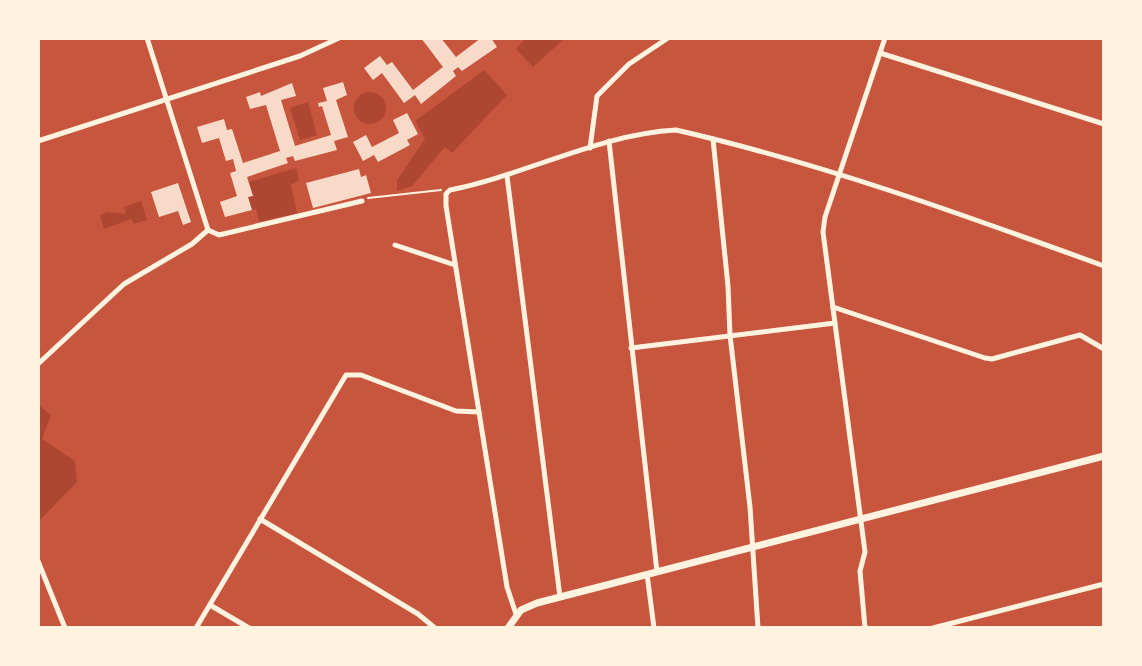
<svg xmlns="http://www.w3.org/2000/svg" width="1142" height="666" viewBox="0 0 1142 666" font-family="Figtree,sans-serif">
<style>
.green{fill:#ae4732}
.building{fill:#f7dbc8}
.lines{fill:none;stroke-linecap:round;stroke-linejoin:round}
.path{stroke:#fff3e0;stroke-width:2}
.minor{stroke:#fff3e0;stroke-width:5}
.secondary{stroke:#fff3e0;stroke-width:7}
</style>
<rect width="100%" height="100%" fill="#c8553d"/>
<g class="green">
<path d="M 526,38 L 565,38 L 533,67 L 516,49 Z"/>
<path d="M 484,70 L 507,95 L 452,153 L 445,147 L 412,186 L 397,191 L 397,180 L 425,139 L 415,121 Z"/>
<circle cx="370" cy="108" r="16"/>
<path d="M 308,102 L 317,135 L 300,140 L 290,108 Z"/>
<path d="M 296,168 L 299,180 L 291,185 L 297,213 L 259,222 L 256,209 L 252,210 L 248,197 L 253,195 L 249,182 Z"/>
<path d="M 141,201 L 147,220 L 134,224 L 131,219 L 104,229 L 100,215 L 107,212 L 126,214 L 124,207 Z"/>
<path d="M 40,406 L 51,415 L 42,439 L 75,461 L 77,482 L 38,522 L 38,408 Z"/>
</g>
<g class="building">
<path d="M 421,38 L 441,38 L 456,57 L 481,38 L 491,38 L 497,47 L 462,71 L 458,67 L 453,71 L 456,76 L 421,104 L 415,95 L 404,103 L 382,73 L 373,80 L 364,68 L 380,56 L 387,65 L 392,62 L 413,90 L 443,67 Z"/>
<path d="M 343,82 L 347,95 L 336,100 L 348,137 L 334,141 L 337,150 L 295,161 L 293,156 L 286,158 L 288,163 L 247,177 L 253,196 L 248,197 L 252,210 L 225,217 L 220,202 L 237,196 L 230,173 L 236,171 L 233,159 L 226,161 L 219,138 L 202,143 L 197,127 L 224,119 L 227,130 L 232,129 L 243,163 L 280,151 L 266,105 L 250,109 L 246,97 L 260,92 L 261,96 L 292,83 L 296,96 L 281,100 L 295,146 L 331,135 L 322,106 L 319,107 L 318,103 L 327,101 L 323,88 Z"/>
<path d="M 407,113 L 418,134 L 407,140 L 410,145 L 378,162 L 374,155 L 363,161 L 353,142 L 366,135 L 372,147 L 399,133 L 393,120 Z"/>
<path d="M 359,169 L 361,177 L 366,175 L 371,193 L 313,208 L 306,183 Z"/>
<path d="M 178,183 L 191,222 L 183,225 L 178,211 L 159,217 L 151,192 Z"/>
</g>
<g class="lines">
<path class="path" d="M 368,198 L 441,190"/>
<g class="minor">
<path d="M 147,38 L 208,230"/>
<path d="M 880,53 L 1104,124"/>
<path d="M 713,139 L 728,286 L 730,335 L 750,507 L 758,628"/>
<path d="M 38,141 L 300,56 L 339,38"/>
<path d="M 609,141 L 657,572"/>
<path d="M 590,148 L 597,96 L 629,64 L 668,38"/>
<path d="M 507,176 L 560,597"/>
<path d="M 208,230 L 219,235 L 362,201"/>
<path d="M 395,245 L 455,265"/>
<path d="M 833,307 L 985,358 L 992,359 L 1080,335 L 1104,349"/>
<path d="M 631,348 L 835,323"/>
<path d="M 38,364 L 124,284 L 192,244 L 208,230"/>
<path d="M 260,519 L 418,614 L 435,628"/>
<path d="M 38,561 L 65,628"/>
<path d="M 647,574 L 654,628"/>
<path d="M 210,605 L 249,628"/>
<path d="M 516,614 L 507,587 L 446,206 L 446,194 L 450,190 C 525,175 600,134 676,130 C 821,163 964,215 1104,266"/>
<path d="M 196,628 L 346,375 L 361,375 L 456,411 L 479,412"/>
<path d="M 865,628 L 860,571 L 865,552 L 823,232 L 825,217 L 885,38"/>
<path d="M 933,628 L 1104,584"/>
</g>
<path class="secondary" d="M 508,628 L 521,610 L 537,603 L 1104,456"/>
</g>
<rect width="1142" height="666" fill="none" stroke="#fff3e0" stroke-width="80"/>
</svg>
